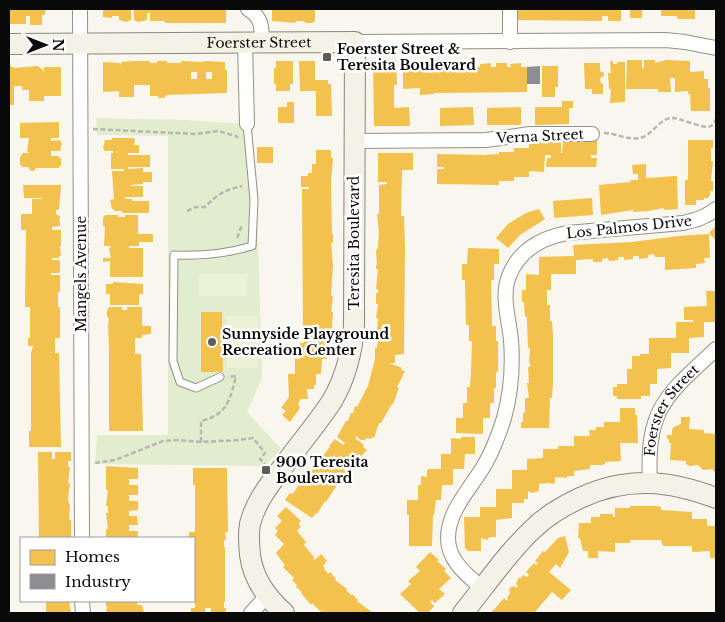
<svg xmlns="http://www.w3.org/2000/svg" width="725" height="622" viewBox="0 0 725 622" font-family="'Libre Baskerville',serif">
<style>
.green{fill:#e2edce}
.pitch{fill:#ecf2d7}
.homes{fill:#f2c14e;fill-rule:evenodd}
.industry{fill:#8d8d92}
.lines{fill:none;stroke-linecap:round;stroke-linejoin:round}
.lane-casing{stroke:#92908c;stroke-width:9}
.street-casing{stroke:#92908c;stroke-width:16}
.secondary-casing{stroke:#888783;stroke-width:22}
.path{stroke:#b7b6b5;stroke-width:2.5;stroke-dasharray:5 2.5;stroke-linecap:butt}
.lane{stroke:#fefefc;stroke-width:7}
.street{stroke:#fefefc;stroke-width:14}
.secondary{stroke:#f4f2e7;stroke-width:20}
.poi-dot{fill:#5e5d59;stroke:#fff;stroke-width:2}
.labels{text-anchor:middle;stroke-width:5;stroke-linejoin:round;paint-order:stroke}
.street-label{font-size:14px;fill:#0a0a0a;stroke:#fff}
.poi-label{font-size:14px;font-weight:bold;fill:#0a0a0a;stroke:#fff;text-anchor:start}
</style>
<rect width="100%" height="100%" fill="#f9f6ed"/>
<path class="green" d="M 96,118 L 186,120 L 247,124 L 257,211 L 262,372 L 262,378 L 247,412 L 281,449 L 265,466 L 95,464 L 97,435 L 168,435 L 168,136 L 97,135 Z"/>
<g class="pitch">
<rect x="199" y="274" width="48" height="22"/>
<rect x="227" y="316" width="31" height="52"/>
</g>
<g class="homes">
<path d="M 9,9 L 45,9 L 45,15 L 42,15 L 42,25 L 30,25 L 30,16 L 26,16 L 26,24 L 9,24 Z"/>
<path d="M 103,9 L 131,9 L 131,20 L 126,22 L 119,20 L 119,16 L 112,16 L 112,18 L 103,17 Z"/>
<path d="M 134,9 L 226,9 L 226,23 L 165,23 L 165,21 L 150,21 L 150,13 L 147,13 L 147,20 L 138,22 L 134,20 Z"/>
<path d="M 272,9 L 315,9 L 315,21 L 312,23 L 306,23 L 303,21 L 297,21 L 295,23 L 272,21 Z"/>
<path d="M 515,9 L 621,9 L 621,21 L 608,21 L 608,16 L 602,16 L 602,21 L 515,20 Z"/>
<rect x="630" y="9" width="12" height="9"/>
<path d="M 661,9 L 695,9 L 695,19 L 677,19 L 677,16 L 661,16 Z"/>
<path d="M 396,60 L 397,85 L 394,85 L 394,108 L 409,107 L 410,126 L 374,126 L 373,61 Z"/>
<path d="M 627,60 L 642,60 L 642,68 L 644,68 L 644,60 L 655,60 L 655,63 L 666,60 L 690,61 L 690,72 L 704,71 L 704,79 L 708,79 L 708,88 L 710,88 L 710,111 L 691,111 L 690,94 L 688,94 L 688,91 L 675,92 L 675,78 L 670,78 L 671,92 L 658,92 L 658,89 L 626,89 Z"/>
<path d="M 134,61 L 150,61 L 150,63 L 157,63 L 157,61 L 167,61 L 167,63 L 181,63 L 181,61 L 204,62 L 204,61 L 225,62 L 225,70 L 227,70 L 227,93 L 167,95 L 164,98 L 158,98 L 158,96 L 150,96 L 150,85 L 134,85 L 134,97 L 119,97 L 119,91 L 103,92 L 103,62 L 119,63 L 121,65 L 121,62 ZM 191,72 L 197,72 L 197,79 L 191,79 ZM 206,72 L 212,72 L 212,79 L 206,79 Z"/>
<path d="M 276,61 L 293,61 L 293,84 L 290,84 L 290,91 L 276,91 L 276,84 L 274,84 L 274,68 L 276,68 Z"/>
<path d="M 299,61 L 315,61 L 315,80 L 328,80 L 328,84 L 331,84 L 332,116 L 316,116 L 316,91 L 300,91 Z"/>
<path d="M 610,61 L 613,61 L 613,64 L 617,64 L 617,62 L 625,62 L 625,102 L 610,103 L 611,89 L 609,89 L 608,73 L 611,73 Z"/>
<path d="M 419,62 L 434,62 L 434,64 L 445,64 L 445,68 L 450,68 L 449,64 L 461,64 L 461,68 L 465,68 L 465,64 L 476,64 L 476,67 L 480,67 L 480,64 L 491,63 L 491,67 L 496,67 L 496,63 L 507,63 L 507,67 L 511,67 L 510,64 L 521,63 L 521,67 L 527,67 L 527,92 L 434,93 L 434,94 L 420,95 L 420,88 L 403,89 L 403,64 L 419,64 Z"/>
<path d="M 584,63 L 600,63 L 600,71 L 604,73 L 604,76 L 600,78 L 601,84 L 603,84 L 603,94 L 592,94 L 592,89 L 585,89 Z"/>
<path d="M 9,65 L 14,68 L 38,66 L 43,70 L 43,72 L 44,72 L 44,67 L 61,67 L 61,96 L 44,96 L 44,101 L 29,101 L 29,90 L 22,90 L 22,86 L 14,86 L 14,105 L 9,105 Z"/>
<path d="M 542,66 L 558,66 L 558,87 L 555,87 L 555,97 L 542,97 Z"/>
<path d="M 562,101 L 573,101 L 573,108 L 569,108 L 569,124 L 535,125 L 535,107 L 562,107 Z"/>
<path d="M 287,102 L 294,102 L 294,123 L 278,123 L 278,107 L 287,107 Z"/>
<path d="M 473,107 L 474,125 L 440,126 L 440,108 Z"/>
<path d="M 521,107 L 521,125 L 487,125 L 487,108 Z"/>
<path d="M 59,122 L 59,138 L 51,138 L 51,141 L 60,140 L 62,144 L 60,151 L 51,151 L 51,156 L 59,156 L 59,158 L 61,158 L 61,166 L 59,166 L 59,168 L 36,168 L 34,171 L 31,171 L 28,167 L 22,167 L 20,164 L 20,157 L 23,153 L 29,153 L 27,151 L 29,138 L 20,138 L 20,123 Z"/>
<path d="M 112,138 L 134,138 L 135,140 L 134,145 L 139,145 L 139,153 L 128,153 L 128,155 L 150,155 L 150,167 L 128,167 L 128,169 L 143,168 L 143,172 L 152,172 L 152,182 L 143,182 L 143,184 L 131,185 L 131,186 L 143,186 L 143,197 L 125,197 L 125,199 L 132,199 L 132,201 L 149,201 L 149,213 L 122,213 L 122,211 L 114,211 L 114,209 L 112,209 L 110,200 L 114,199 L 112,171 L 124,171 L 124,169 L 111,169 L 111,153 L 113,153 L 113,151 L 105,151 L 103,148 L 105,140 L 112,140 Z"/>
<path d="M 545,139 L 561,140 L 561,153 L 562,153 L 563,140 L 597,140 L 597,155 L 591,155 L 591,158 L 597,158 L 596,167 L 546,167 L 547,158 L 551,158 L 551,155 L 545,155 L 544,172 L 529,171 L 529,177 L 514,177 L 514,181 L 499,181 L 499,185 L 437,184 L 437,169 L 444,169 L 444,167 L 437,167 L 437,154 L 484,155 L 499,154 L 499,152 L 514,152 L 514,148 L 529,148 L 529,142 L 545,143 Z"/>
<path d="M 688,140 L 713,140 L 713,148 L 711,148 L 711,161 L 713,161 L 711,181 L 713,181 L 713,191 L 710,191 L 710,195 L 708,198 L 704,198 L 704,200 L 696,200 L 696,205 L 685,205 L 685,180 L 688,180 Z"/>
<rect x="257" y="147" width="16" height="16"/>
<path d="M 316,150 L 331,150 L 331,158 L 333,158 L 331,182 L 332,234 L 333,234 L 333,243 L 331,243 L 333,266 L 331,296 L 333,296 L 331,312 L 333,312 L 331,343 L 327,343 L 327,359 L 322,359 L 321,374 L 316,374 L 316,385 L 314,385 L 314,389 L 307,389 L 308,399 L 301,399 L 298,404 L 300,408 L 290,422 L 282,415 L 286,411 L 281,408 L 289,397 L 288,374 L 295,374 L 295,359 L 300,359 L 300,343 L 304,343 L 304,328 L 303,328 L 302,189 L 309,189 L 309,187 L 301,187 L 301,176 L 308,176 L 308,173 L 312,173 L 312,164 L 316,164 Z"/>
<path d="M 378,153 L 413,153 L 413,170 L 402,170 L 401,216 L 404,216 L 405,247 L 404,354 L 395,355 L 395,363 L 389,363 L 402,368 L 401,370 L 405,371 L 397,387 L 399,388 L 393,404 L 392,404 L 381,423 L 379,423 L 374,438 L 372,437 L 371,439 L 366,438 L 365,440 L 361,440 L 356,436 L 355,438 L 364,445 L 363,447 L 367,450 L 355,463 L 356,463 L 351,470 L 345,477 L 343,476 L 326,502 L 325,501 L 317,514 L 316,513 L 312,518 L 285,500 L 289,494 L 292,493 L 293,494 L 301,481 L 303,483 L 307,476 L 305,474 L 309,468 L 312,470 L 320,457 L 321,458 L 330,447 L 329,446 L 335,439 L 343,445 L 345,443 L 337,437 L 346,421 L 348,421 L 351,413 L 353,413 L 355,406 L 357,407 L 368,386 L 375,359 L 375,348 L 377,348 L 378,339 L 378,330 L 377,330 L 378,318 L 376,318 L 378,304 L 376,304 L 376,293 L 378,293 L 378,289 L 376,289 L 378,269 L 376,269 L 376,265 L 377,265 L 376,251 L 378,247 L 379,232 L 377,214 L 379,214 L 379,185 L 387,184 L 387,182 L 378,182 Z"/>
<path d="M 646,164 L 646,178 L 677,176 L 678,209 L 665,210 L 663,208 L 649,211 L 633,212 L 633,210 L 601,215 L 599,185 L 631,182 L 630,180 L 638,180 L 638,174 L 633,174 L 632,165 Z"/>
<path d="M 23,185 L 61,185 L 59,210 L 56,210 L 56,214 L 60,216 L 59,222 L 60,222 L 60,226 L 52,227 L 52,230 L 61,230 L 61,246 L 59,246 L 60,247 L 61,256 L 59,256 L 59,258 L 52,258 L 52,260 L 59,260 L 60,262 L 60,271 L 59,273 L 51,273 L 51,275 L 60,275 L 60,292 L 58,292 L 58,307 L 60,307 L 60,338 L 55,338 L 55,353 L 59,353 L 61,447 L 29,447 L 29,431 L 31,431 L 31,353 L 33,346 L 28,346 L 28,338 L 30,338 L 30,307 L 25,307 L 26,230 L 21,230 L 21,214 L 32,214 L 32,199 L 42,199 L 42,198 L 24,198 Z"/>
<path d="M 592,198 L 593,215 L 554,218 L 553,201 Z"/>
<path d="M 539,209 L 545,219 L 520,235 L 508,248 L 496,238 L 508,224 L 526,213 Z"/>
<path d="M 105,215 L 118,215 L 118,217 L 125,217 L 125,215 L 138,215 L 138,234 L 153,234 L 153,242 L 139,242 L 139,246 L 129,246 L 129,248 L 143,248 L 143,277 L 110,277 L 110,261 L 103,262 L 103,258 L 111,258 L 109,249 L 111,246 L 104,246 L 105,227 L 103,226 L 103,218 Z"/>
<path d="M 716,226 L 716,241 L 709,233 Z"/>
<path d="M 709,234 L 710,258 L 704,258 L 705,263 L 696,264 L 696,268 L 665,270 L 665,257 L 655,257 L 654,254 L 648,255 L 648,258 L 639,259 L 639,256 L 633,256 L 633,259 L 624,260 L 624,257 L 618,257 L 618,260 L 609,261 L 608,258 L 602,259 L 602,262 L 593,262 L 593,259 L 576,260 L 576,274 L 551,274 L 551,290 L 547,290 L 547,305 L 550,305 L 550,321 L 552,321 L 553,336 L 553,383 L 552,398 L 550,398 L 549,428 L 521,428 L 521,422 L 523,422 L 523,413 L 525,413 L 525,398 L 529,398 L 527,383 L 529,383 L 528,367 L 530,367 L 530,363 L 529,363 L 530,348 L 528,348 L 527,321 L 527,317 L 525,317 L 524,302 L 522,302 L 522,290 L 526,290 L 526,274 L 539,275 L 539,257 L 574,256 L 573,245 L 632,242 L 679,236 Z"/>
<path d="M 468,248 L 499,249 L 499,264 L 494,264 L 494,280 L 491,280 L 492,326 L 496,326 L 496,341 L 498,341 L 498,372 L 496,372 L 496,388 L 494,388 L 494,403 L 490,403 L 490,418 L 483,418 L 483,434 L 456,433 L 456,418 L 463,418 L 463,403 L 467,403 L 467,387 L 470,387 L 471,372 L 472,341 L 469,341 L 469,325 L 466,325 L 465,280 L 462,280 L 462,264 L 467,264 Z"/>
<path d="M 113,282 L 143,284 L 143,294 L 139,294 L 139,305 L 110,305 L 110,294 L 106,294 L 106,284 L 113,284 Z"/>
<path d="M 706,291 L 716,291 L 716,322 L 704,322 L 704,337 L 689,338 L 689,353 L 671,353 L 671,368 L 657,369 L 657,384 L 650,384 L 650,396 L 641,396 L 641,399 L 617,399 L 617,396 L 613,396 L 613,387 L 617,387 L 617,384 L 627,384 L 627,369 L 632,369 L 632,356 L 640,356 L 640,354 L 649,354 L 649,338 L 676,338 L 676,322 L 693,322 L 693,320 L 684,320 L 684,307 L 707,306 Z"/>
<path d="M 109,307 L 122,307 L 122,310 L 127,310 L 127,307 L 142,307 L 142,326 L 151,326 L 151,334 L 142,335 L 142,338 L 135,338 L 135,354 L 141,354 L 143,431 L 109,431 L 109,347 L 108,326 L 109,319 L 107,316 L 107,311 Z"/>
<path d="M 201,312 L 222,312 L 223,372 L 201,372 Z"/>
<path d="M 620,408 L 635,408 L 635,415 L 637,415 L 638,443 L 620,443 L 621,461 L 605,462 L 605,464 L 602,465 L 590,465 L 590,469 L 574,471 L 574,476 L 567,476 L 567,478 L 555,477 L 555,483 L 553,484 L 549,483 L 539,484 L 539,491 L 532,493 L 528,491 L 528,499 L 524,499 L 524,503 L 512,503 L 512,518 L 496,520 L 496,537 L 490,537 L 487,540 L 481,538 L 481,551 L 468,551 L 465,548 L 464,517 L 480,517 L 480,507 L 496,507 L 496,489 L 512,489 L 512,470 L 527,470 L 527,459 L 543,458 L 543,449 L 558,449 L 558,446 L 574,446 L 574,436 L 590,436 L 589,430 L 596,430 L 596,427 L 604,427 L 604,422 L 620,422 Z"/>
<path d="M 681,417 L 690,417 L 689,429 L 704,430 L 704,433 L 716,434 L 716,471 L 713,471 L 713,469 L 703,470 L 698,465 L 690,466 L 686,464 L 686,461 L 670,460 L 671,443 L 669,443 L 669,439 L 667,439 L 667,435 L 672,435 L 672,430 L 674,427 L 681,424 Z"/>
<path d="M 461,437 L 475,437 L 475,454 L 465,454 L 464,469 L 453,469 L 453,485 L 442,485 L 441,500 L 436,500 L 434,515 L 433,515 L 432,546 L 409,546 L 409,515 L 407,515 L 407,500 L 418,500 L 418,485 L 421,485 L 421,476 L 427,477 L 427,470 L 430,469 L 441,469 L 441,454 L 451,454 L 451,438 L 461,439 Z"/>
<path d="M 38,452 L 52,452 L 52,459 L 55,459 L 55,452 L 71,452 L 71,461 L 68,461 L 68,467 L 70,467 L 68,483 L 70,483 L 68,498 L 69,504 L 70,504 L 69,520 L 71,520 L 71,538 L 39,538 Z"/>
<path d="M 106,466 L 138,468 L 138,479 L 129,479 L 129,485 L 138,485 L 138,495 L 129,495 L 129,501 L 138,501 L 138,510 L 129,511 L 129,516 L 137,516 L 138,525 L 129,525 L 129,531 L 138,531 L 138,538 L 108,538 L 106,536 L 106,529 L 108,529 L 106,513 L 108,513 L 108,506 L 106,506 L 108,490 L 106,490 Z"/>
<path d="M 193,468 L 227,468 L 228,532 L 225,532 L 226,540 L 224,540 L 224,547 L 225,547 L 225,602 L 224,602 L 224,608 L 226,608 L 226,613 L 211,613 L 211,608 L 205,608 L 205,613 L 191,613 L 191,608 L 195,608 L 194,538 L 189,538 L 189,532 L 195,532 L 195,485 L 193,485 Z"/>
<path d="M 630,506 L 658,506 L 661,507 L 661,510 L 692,512 L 692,519 L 707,519 L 707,526 L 716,526 L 716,558 L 710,558 L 710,551 L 692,552 L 692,546 L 663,546 L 661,540 L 630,540 L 630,543 L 615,543 L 615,552 L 598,551 L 598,558 L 588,558 L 588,551 L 583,551 L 580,538 L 578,538 L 579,523 L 591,523 L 591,517 L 600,517 L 600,514 L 613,514 L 613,517 L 615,517 L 615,508 L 630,508 Z"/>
<path d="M 286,507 L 301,521 L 298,524 L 301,526 L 297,531 L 306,542 L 304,545 L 314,557 L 313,558 L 315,560 L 321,554 L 327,561 L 323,566 L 325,568 L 324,569 L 328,574 L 330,572 L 336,579 L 335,580 L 347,589 L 346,590 L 351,595 L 352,594 L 358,600 L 357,601 L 373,613 L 319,613 L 324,608 L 320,611 L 312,603 L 311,605 L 301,593 L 302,592 L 296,587 L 297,585 L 292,580 L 294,578 L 283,567 L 285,565 L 276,553 L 284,544 L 275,535 L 278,531 L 275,528 L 282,521 L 277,516 Z"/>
<path d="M 565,536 L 569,552 L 560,568 L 556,564 L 549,572 L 571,590 L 562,600 L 552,592 L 534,613 L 491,613 L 504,598 L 507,601 L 508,599 L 507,598 L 510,593 L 509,590 L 511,587 L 514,586 L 516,588 L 518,586 L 516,584 L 518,578 L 521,578 L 523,575 L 527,577 L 529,575 L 526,572 L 534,563 L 536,565 L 538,563 L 535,561 L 543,551 L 545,552 L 558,538 Z"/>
<path d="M 430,552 L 439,560 L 437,561 L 446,569 L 444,571 L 451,578 L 439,589 L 445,594 L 435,603 L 432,600 L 430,602 L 434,606 L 428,613 L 420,613 L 400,594 L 411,584 L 408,581 L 420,571 L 416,567 Z"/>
<path d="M 46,601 L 69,601 L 71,613 L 46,613 Z"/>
<path d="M 106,601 L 137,601 L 137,605 L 142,605 L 144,613 L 106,613 L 107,606 L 106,606 Z"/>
</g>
<path class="industry" d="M 540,66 L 540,84 L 527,84 L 527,67 Z"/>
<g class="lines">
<g class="lane-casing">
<path id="lane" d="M 220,377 L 196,388 L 180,382 L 173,361 L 174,255 C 202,256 226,254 252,246 L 254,200 L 247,124"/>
</g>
<g class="street-casing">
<g id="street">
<path d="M 80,9 L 82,538"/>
<path d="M 248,9 C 262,17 262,28 262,43"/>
<path d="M 355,42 L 666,40 L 685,42 L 716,48"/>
<path d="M 510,42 L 510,9"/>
<path d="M 245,43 L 247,124"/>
<path d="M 353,141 L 486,140 L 530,134 L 592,134"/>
<path id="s1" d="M 650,483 C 646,409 665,396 716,349"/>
<path d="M 483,589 C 467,575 448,561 448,538 C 448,510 472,487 485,464 C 493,450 499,434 504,418 C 511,393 513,366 511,340 C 509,319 501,296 509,276 C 519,250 541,238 567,233 L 683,223 C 696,220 706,217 716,209"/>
<path d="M 82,601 L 83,613"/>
<path d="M 251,613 L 267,596"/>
</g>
</g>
<g class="secondary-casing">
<g id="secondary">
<path id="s2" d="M 9,44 L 355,42 L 354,324 C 353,350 345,379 332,401 C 317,424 298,446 282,468 C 269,485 255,503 250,524 C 248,534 249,545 250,555 C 253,578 267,598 284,613"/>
<path d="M 463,613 C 486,585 507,553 533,529 C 547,515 563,506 580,498 C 627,476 669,480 716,498"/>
</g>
</g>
<g class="path">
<path d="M 93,129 L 196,134 L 218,131 L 236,136 L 238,138"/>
<path d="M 604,133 C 617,133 630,142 643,137 C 653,133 661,118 672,118 C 682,118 704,130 711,126 C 713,125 714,122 716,120"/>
<path d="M 187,211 L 196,207 L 205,207 C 218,194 224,190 242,186"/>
<path d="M 237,238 L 242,225"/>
<path d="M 201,442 L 201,421 C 227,415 230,400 236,376 L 228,377"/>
<path d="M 95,463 L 115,460 L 163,441 L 178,440 L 201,442 L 239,440 L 253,438 L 265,453 L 260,459 L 265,464"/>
</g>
<use href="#lane" class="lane"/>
<use href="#street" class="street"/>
<use href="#secondary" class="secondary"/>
</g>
<g class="poi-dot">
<rect x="322" y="52" width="10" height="10" rx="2.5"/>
<circle cx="212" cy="342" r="5"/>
<rect x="261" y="465" width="10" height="10" rx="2.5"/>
</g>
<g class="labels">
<g class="street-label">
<text dy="5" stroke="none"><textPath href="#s2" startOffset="250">Foerster Street</textPath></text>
<text transform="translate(540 136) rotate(-3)" y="5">Verna Street</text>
<text transform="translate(629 227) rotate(-6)" y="5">Los Palmos Drive</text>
<text transform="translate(354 243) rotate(-90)" y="5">Teresita Boulevard</text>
<text transform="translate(81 274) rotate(-90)" y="5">Mangels Avenue</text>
<text dy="5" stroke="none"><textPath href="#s1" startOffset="79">Foerster Street</textPath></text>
</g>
<g class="poi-label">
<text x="337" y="54">Foerster Street &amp;<tspan x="337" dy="16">Teresita Boulevard</tspan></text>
<text x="222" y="339">Sunnyside Playground<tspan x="222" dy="16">Recreation Center</tspan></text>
<text x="276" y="467">900 Teresita<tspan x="276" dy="16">Boulevard</tspan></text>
</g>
</g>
<rect width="725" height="622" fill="none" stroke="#0a0a0a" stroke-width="20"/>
<rect x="20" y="537" width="175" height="65" fill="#ffffff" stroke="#9d9d9d"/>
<rect x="30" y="550" width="25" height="15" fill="#f2c14e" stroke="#9d9d9d"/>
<text x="65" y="562" font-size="15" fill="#0a0a0a">Homes</text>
<rect x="30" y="574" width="25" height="15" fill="#8d8d92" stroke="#9d9d9d"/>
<text x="65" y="587" font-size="15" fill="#0a0a0a">Industry</text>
<g transform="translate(45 45) rotate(90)" stroke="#ffffff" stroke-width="4" paint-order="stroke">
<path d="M0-4L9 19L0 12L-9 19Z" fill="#0a0a0a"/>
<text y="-8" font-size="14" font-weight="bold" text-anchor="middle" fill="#0a0a0a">N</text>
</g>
</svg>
